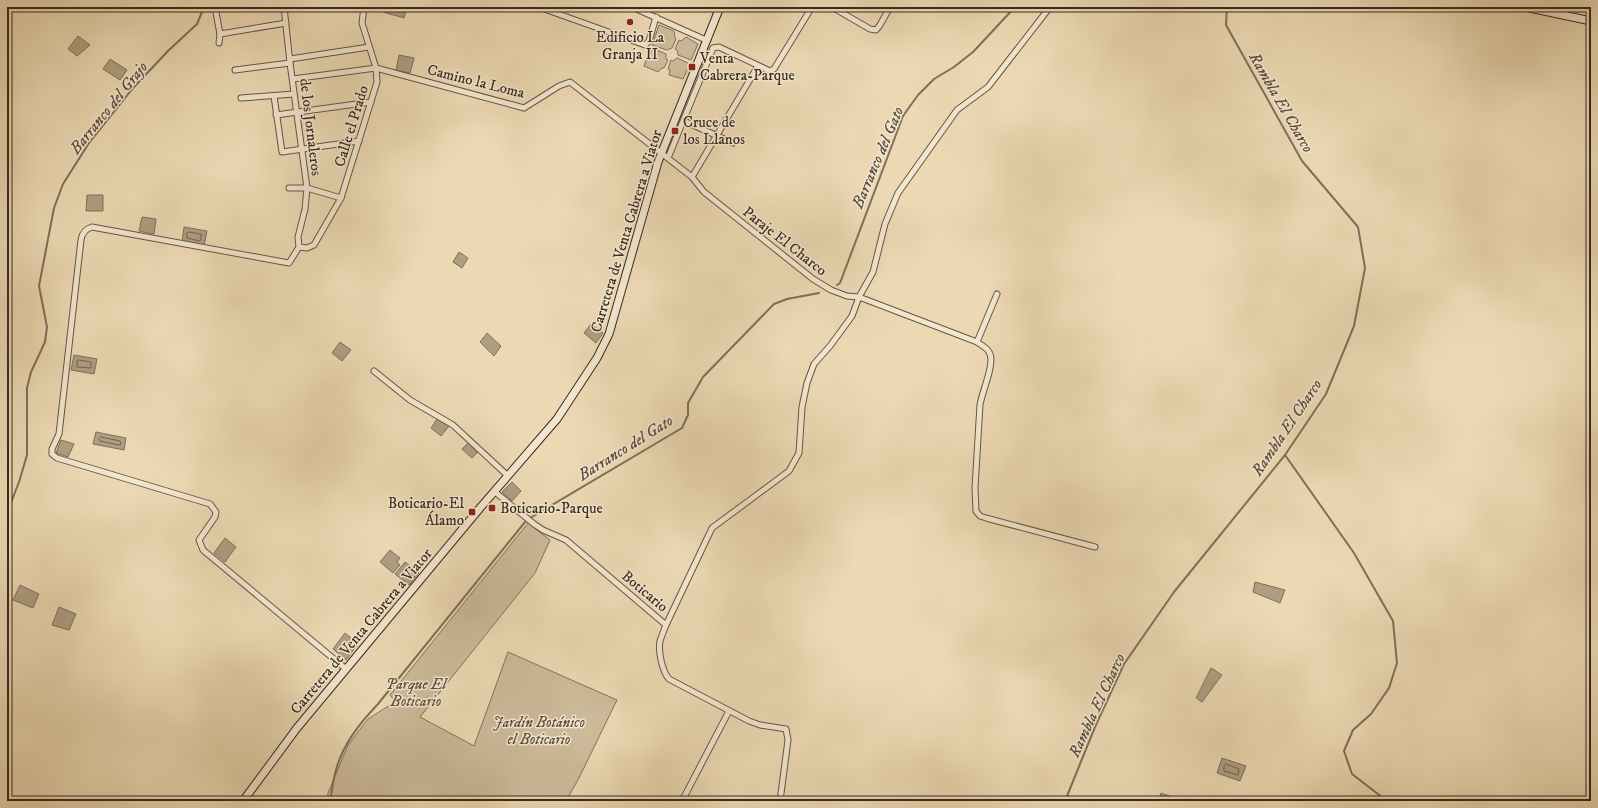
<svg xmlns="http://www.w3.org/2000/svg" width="1598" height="808" viewBox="0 0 1598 808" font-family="'IM FELL DW Pica',serif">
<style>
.green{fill:#cdbb9b;stroke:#82725e}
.water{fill:#ae9e82;stroke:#7e705b}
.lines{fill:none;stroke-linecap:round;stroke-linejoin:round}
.shore{stroke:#726451;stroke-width:1}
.stream{stroke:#7e705b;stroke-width:2}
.street-casing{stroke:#645645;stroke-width:7}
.secondary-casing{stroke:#362a20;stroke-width:9}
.street{stroke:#f3e6ce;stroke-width:5}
.secondary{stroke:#f3e6ce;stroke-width:7}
.poi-dot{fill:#8f2418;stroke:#f3e6ce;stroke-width:1.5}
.labels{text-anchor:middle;stroke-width:3;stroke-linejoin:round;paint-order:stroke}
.poi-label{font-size:15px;fill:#362a20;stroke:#f3e6ce;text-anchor:start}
.street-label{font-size:15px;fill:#362a20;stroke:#f3e6ce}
.park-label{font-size:15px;font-style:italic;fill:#5c4e3f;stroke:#f3e6ce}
.water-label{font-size:16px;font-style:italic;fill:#5a4d3d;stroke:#f3e6ce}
</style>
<rect width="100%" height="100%" fill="#ecd9b4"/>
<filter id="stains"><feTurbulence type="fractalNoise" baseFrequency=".005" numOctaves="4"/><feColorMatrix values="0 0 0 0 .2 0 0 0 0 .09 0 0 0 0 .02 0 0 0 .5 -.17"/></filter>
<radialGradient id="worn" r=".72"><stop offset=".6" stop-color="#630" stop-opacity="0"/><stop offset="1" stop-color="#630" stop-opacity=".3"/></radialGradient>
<g class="green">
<path d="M 659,25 L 674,31 L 675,38 L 676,39 L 672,48 L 667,50 L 652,45 Z"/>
<path d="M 686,37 L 698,44 L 691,60 L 678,55 L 677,50 L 675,49 L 679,40 L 681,41 Z"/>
<path d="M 652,48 L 666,54 L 666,59 L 668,60 L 664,68 L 662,68 L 658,72 L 644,66 L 646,60 L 648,60 Z"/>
<path d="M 677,58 L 690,64 L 683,79 L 669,75 L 670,70 L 668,69 L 671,60 L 673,61 Z"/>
<path d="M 528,523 L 550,540 L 535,573 L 420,717 L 474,746 L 508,652 L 617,700 L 579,778 L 566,801 L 327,801 L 328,793 L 348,745 L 368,719 L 393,703 L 398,705 L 390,695 Z"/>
</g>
<g class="water">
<path d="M 384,7 L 407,7 L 404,18 L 383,12 Z"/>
<path d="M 78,36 L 90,45 L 77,56 L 68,49 Z"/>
<path d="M 399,55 L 414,58 L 410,73 L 396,70 Z"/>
<path d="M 110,59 L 127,70 L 120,80 L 103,69 Z"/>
<path d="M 87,195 L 103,195 L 103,211 L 86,211 Z"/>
<path d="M 142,217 L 156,219 L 154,234 L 139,231 Z"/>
<path d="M 184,227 L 207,231 L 204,246 L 182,242 Z"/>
<path d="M 459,252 L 468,258 L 462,268 L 453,262 Z"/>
<path d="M 591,324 L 603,333 L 596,343 L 584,333 Z"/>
<path d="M 487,333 L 501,346 L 494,356 L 480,342 Z"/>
<path d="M 340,342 L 351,350 L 342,361 L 332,353 Z"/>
<path d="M 74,355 L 97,359 L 94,374 L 71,370 Z"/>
<path d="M 437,419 L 449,426 L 441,436 L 431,428 Z"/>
<path d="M 96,432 L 126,438 L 124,450 L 93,444 Z"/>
<path d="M 61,440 L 74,444 L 68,457 L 56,453 Z"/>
<path d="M 468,443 L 478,452 L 472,458 L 462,449 Z"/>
<path d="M 512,482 L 521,491 L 512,501 L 502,492 Z"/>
<path d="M 225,538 L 236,547 L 225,562 L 214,553 Z"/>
<path d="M 390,550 L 400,558 L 397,562 L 400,565 L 393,573 L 380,562 Z"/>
<path d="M 405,562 L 419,573 L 409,585 L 395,574 Z"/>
<path d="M 1255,582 L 1285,590 L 1280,603 L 1253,592 Z"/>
<path d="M 20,585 L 39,594 L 33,608 L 13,600 Z"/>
<path d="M 59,607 L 76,614 L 69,630 L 52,625 Z"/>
<path d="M 345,633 L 358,644 L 346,660 L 333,649 Z"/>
<path d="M 1211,668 L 1222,675 L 1202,702 L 1196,698 Z"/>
<path d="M 1222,758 L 1246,766 L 1240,781 L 1217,773 Z"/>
<path d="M 1161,793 L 1183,801 L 1158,801 Z"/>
</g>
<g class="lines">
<g class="shore">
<path d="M 189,232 L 201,234 L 201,240 L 199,241 L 187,238 L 187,233 Z"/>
<path d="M 79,360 L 91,362 L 91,368 L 77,367 L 77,361 Z"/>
<path d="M 101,437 L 120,441 L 121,444 L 119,445 L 100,441 L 99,439 Z"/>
<path d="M 1226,764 L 1239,769 L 1238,775 L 1224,771 L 1224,765 Z"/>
</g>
<g class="stream">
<path d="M 837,285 L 840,283 L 903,116 L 918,95 L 934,79 L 954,67 L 973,52 L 1015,7"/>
<path d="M 1285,455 L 1354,553 L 1393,621 L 1397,663 L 1389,688 L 1371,714 L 1353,730 L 1344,751 L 1352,774 L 1387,801"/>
<path d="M 7,513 L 19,482 L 27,455 L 27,388 L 31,372 L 45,342 L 47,327 L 39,286 L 54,208 L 63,184 L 89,143 L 133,88 L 169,50 L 197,24 L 204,7"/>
<path d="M 530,518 L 682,428 L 688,415 L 688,403 L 703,377 L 774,304 L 787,299 L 819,293"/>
<path d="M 330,801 C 332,791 333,780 336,770 C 343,744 360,723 378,704 L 525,522"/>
<path d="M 1065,801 L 1095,727 L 1124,664 L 1174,592 L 1285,455 L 1326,394 L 1354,326 L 1365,268 L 1358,227 L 1302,161 L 1226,25 L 1227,7"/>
</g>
<g class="street-casing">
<g id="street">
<path d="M 215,7 L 220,34 L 219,43"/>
<path d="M 284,7 L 290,63 L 307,188 L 305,209 L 298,237 L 299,247"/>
<path d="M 539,7 L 645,45 L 649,41 L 656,17"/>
<path d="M 632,7 L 706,40"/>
<path d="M 832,7 L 870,29 L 876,30 L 880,25 L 890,7"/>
<path d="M 285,9 L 303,7"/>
<path d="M 220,34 L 286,23"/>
<path d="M 290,59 L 369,47"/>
<path d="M 235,70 L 290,63"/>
<path d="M 293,79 L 376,68 L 524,108 L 559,86 L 570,82 L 692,177 L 704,192 L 813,279 L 831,290 L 847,296 L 859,297 L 977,342 L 997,294"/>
<path d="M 274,96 L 282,152 L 359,141"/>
<path d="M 241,98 L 294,94"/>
<path d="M 276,115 L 371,102"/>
<path d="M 684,121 L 733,143"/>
<path d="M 668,158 L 713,48 L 719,47 L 770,71 L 774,69 L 812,7"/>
<path d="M 692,177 L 758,66"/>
<path d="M 289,188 L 307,188 L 341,198"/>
<path d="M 977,342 C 981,345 987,348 989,352 C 996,362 982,391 980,405 L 975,488 L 976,511 L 980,516 L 986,518 L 1095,547"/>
<path d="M 374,371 L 410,400 L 453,425 L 508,476"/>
<path d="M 495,492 L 534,524 L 543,530 L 566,540 L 666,625 C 664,630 662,635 660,641 C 658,651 662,671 669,679 L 749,721 L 760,725 L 786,729 L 788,740 L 780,801"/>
<path d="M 666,625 L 712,528 L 789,471 L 799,453 L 802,407 L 807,383 L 814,364 L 830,346 L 852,316 L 859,297 L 873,272 L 885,224 L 898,193 L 957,110 L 988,87 L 1050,7"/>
<path d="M 346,669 L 203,550 L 199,540 L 215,517 L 216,512 L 210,504 L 57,458 L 52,454 L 52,449 L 59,434 L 81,240 C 82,233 85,229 92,227 L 289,263 L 299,247 L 307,248 L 314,245 L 341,198 L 377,82 L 376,68 L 362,23 L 364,7"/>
<path d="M 682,801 L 729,711"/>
</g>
</g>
<g class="secondary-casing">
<g id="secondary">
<path d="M 1525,7 L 1591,21"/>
<path d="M 243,801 L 297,728 L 480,508 L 557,419 L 597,358 L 609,334 L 658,162 L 720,7"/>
</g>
</g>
<use href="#street" class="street"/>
<use href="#secondary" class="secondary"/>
</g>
<g class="poi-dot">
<circle cx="630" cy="22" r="4"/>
<rect x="688" y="63" width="8" height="8" rx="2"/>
<rect x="671" y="127" width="8" height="8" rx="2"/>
<rect x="488" y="504" width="8" height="8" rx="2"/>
<rect x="468" y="508" width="8" height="8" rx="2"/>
</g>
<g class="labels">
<g class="poi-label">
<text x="630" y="42" text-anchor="middle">Edificio La<tspan x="630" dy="17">Granja II</tspan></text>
<text x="700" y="63">Venta<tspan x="700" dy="17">Cabrera-Parque</tspan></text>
<text x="683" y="127">Cruce de<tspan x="683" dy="17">los Llanos</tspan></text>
<text x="464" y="508" text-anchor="end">Boticario-El<tspan x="464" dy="17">Álamo</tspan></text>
<text x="500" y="513">Boticario-Parque</text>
</g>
<g class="street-label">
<text transform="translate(476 81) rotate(14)" y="5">Camino la Loma</text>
<text transform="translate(351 126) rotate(-73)" y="5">Calle el Prado</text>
<text transform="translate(311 127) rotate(83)" y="5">de los Jornaleros</text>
<text transform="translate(626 231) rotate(-73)" y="5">Carretera de Venta Cabrera a Viator</text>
<text transform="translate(785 241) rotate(38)" y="5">Paraje El Charco</text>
<text transform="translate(645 591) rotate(40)" y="5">Boticario</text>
<text transform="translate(361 631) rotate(-50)" y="5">Carretera de Venta Cabrera a Viator</text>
</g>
<g class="park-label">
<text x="416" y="689">Parque El<tspan x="416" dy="17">Boticario</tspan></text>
<text x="539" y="727">Jardín Botánico<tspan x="539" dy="17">el Boticario</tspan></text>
</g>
<g class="water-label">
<text transform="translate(1282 102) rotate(60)" y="6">Rambla El Charco</text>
<text transform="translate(108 107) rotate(-51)" y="6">Barranco del Grajo</text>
<text transform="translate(877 157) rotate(-67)" y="6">Barranco del Gato</text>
<text transform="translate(1286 427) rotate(-56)" y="6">Rambla El Charco</text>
<text transform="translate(625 447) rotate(-32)" y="6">Barranco del Gato</text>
<text transform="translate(1096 705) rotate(-65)" y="6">Rambla El Charco</text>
</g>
</g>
<rect width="1598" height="808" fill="none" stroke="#ecd9b4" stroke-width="24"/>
<rect x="8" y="8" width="1582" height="792" fill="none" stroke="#362a20" stroke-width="2"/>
<rect x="12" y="12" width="1574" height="784" fill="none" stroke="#362a20"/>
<rect width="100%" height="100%" filter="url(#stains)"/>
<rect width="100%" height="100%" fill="url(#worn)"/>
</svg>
